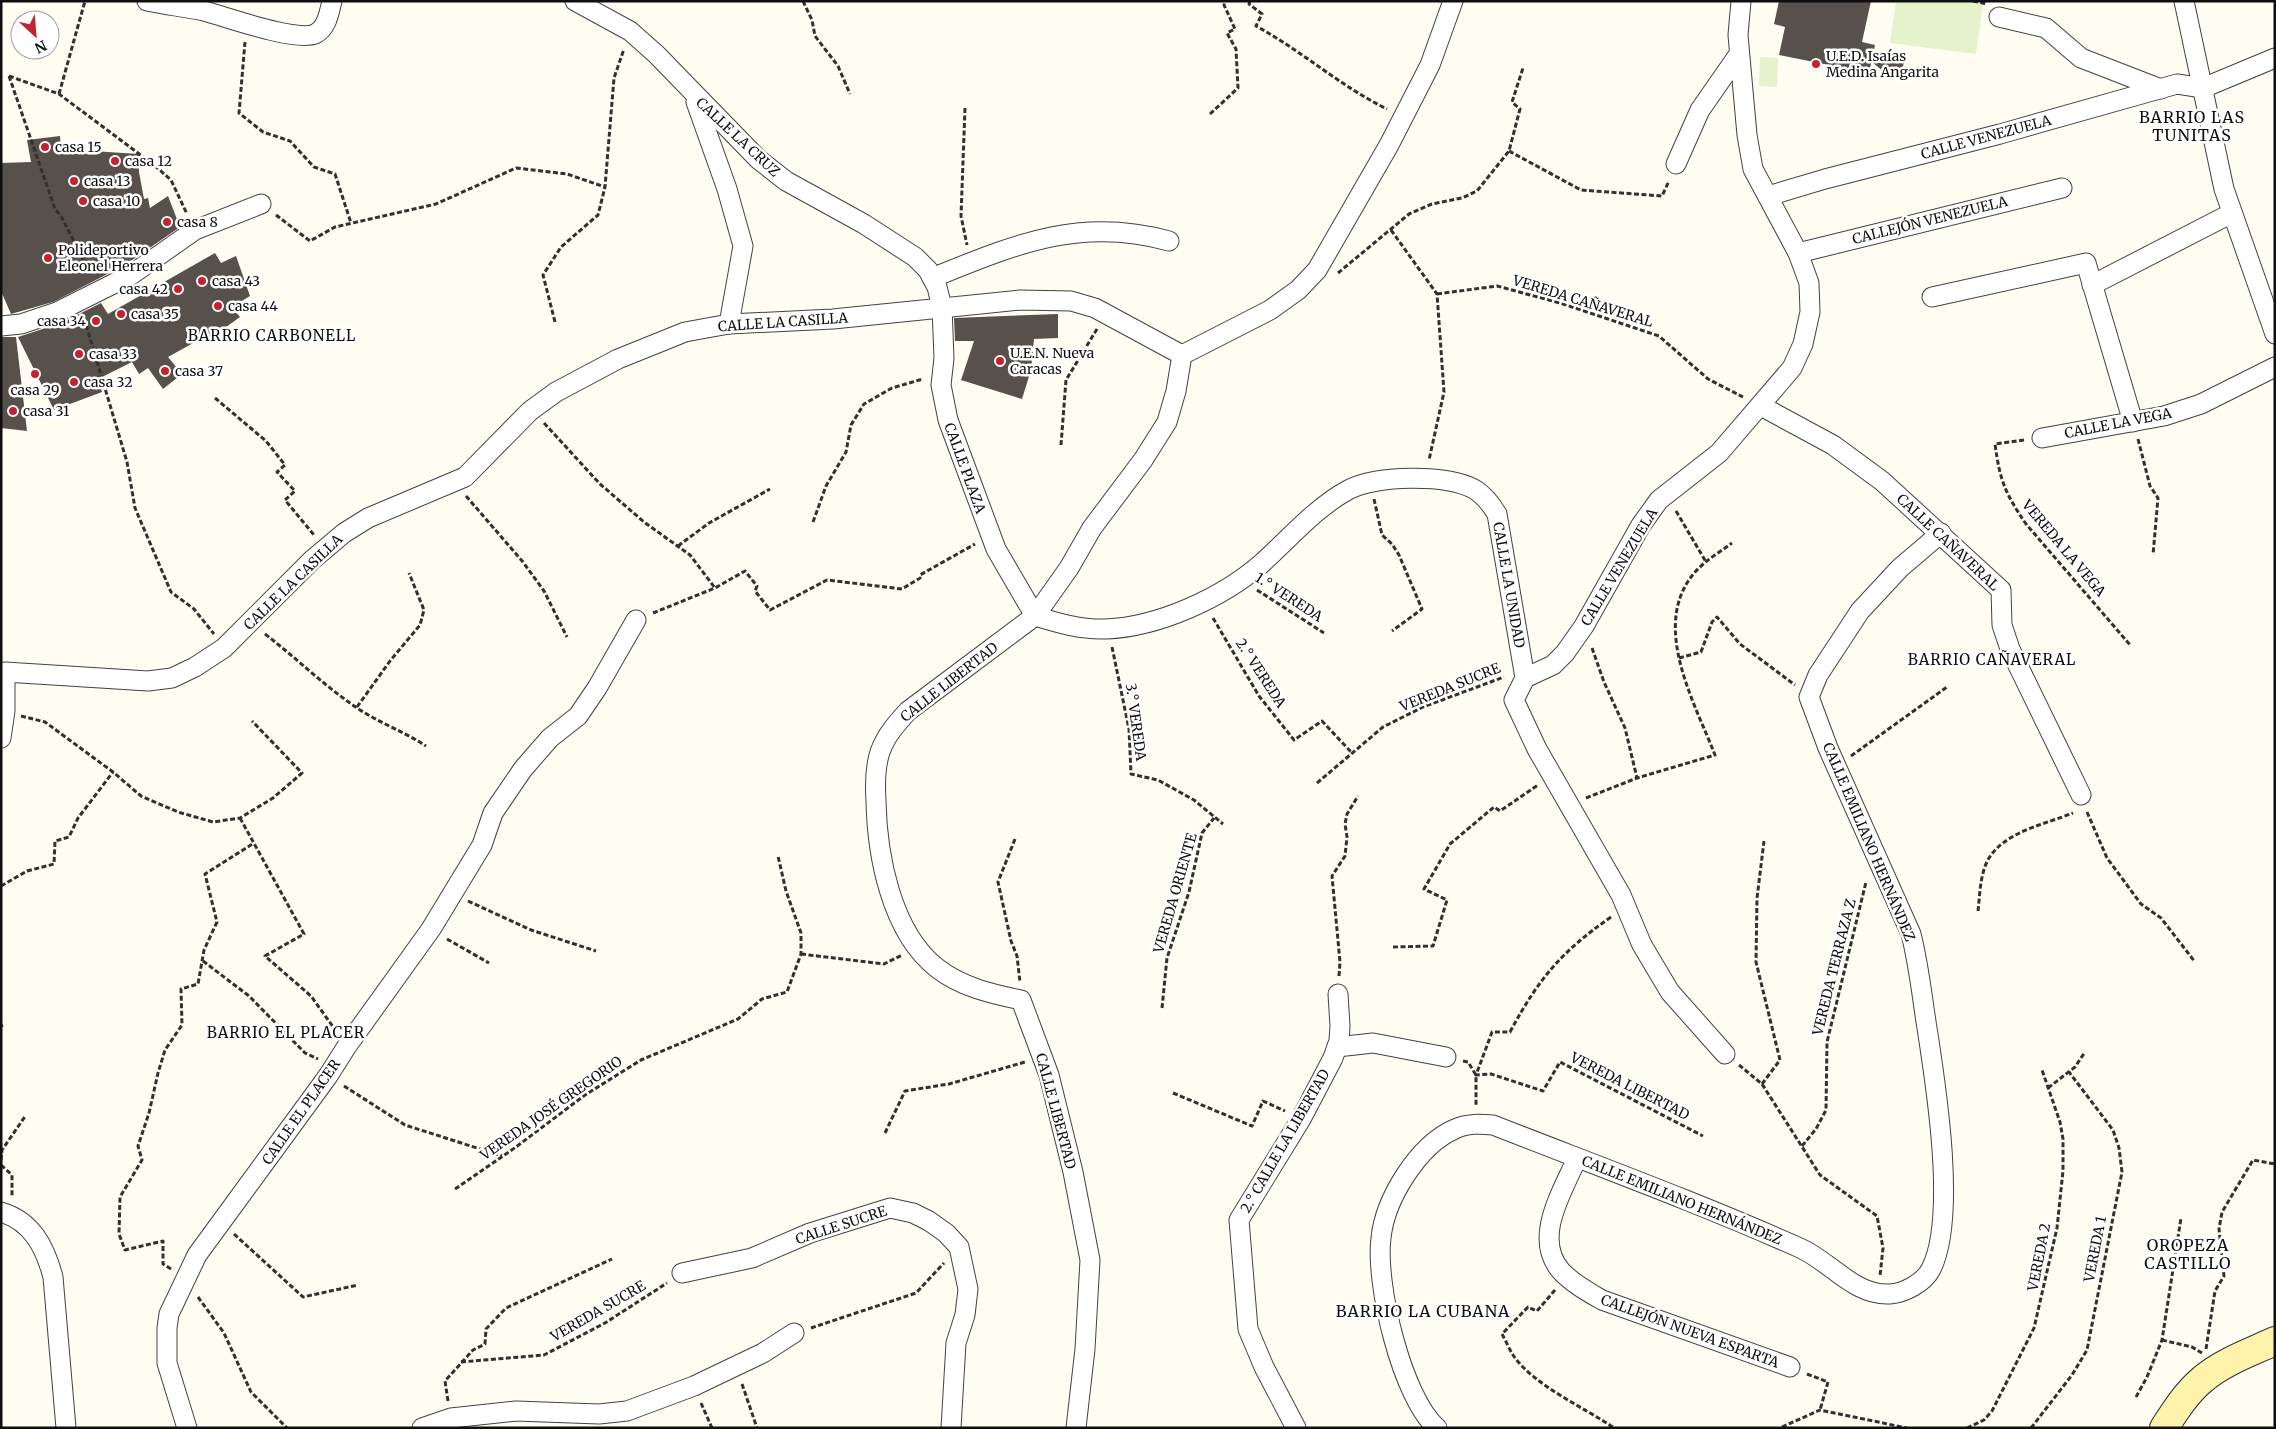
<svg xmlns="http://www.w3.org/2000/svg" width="2276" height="1429" viewBox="0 0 2276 1429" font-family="Merriweather,serif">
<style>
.pitch{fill:#e6f2cb}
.building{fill:#58504b}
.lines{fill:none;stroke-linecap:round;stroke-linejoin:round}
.street-casing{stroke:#424242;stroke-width:21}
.secondary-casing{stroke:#313131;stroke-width:30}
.path{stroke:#313131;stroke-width:3;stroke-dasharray:5 2.5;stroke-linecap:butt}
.street{stroke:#fff;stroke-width:19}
.secondary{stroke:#fff3ac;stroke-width:28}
.poi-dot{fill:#c42230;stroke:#fff;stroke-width:2}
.labels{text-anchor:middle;stroke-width:5;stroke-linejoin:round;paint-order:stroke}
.poi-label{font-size:14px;fill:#0f0f0f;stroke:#fff;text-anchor:start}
.street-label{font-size:14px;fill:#0f0f0f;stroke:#fff}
.neighbourhood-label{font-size:15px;letter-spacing:1px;fill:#0f0f0f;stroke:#fff}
.quarter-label{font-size:16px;letter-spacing:1px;fill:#0f0f0f;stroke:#fff}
</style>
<rect width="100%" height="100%" fill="#fffcf1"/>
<g class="pitch">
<path d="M 1896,1 L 1964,1 L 1983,4 L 1976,54 L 1890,43 Z"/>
<path d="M 1760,57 L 1778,58 L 1777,87 L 1759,86 Z"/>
</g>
<g class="building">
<path d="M 1779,1 L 1871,1 L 1862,42 L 1875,45 L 1869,73 L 1779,55 L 1785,27 L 1774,24 Z"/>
<path d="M 1894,53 L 1904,61 L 1902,73 L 1890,77 L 1872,62 Z"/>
<path d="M 60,136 L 61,149 L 139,154 L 139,172 L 144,199 L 148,198 L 150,208 L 168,196 L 180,227 L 125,265 L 53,302 L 11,314 L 1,291 L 1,163 L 31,162 L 27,140 Z"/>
<path d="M 215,253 L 221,263 L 236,256 L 250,296 L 232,307 L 240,317 L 208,340 L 204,337 L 168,357 L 182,374 L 163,389 L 148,368 L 139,374 L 132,362 L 98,379 L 102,392 L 54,410 L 18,337 L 61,323 L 101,303 L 108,314 Z"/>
<path d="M 1058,314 L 1058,338 L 1034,339 L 1031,370 L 1022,399 L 961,380 L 974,341 L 955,341 L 954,318 Z"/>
<path d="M 1,337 L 16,337 L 27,431 L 1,428 Z"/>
</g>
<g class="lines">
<g class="street-casing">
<g id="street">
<path d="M 147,1 C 166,5 185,7 204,11 C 227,17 295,42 315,34 C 327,28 329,13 332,1"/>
<path d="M 575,1 L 630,31 L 656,54 L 758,159 L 786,181 L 864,224 L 915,257 L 928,270 L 937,287 L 942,307 L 944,358 L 941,385 L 948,420 L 996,549 L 1035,616"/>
<path d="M 2184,1 L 2224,189 L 2275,334"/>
<path d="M 1999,17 L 2046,28 L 2081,58 L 2161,89"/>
<path d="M 2203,88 L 2275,58"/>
<path d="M 696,102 L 727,189 L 743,246 L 729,324"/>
<path d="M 1676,164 L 1700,110 L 1739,54"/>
<path d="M 1768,196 L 1825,179 L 2000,134 L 2177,84 L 2203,88"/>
<path d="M 1798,253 L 2062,188"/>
<path d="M 932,278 C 1014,245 1079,216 1169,241"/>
<path d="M 2092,285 L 2232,213"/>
<path d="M 1932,297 L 2086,263 L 2133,422"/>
<path d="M 1,326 L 21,324 L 57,312 L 131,275 L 195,230 L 261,204"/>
<path d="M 1182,355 L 1270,310 L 1298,290 L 1317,270 L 1389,145 L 1430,65 L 1453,1"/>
<path d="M 1761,406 L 1833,445 L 1882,481 L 2001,590 L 2002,625 L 2010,649 L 2081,795"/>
<path d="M 2042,438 L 2164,416 L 2201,404 L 2275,367"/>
<path d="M 1035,616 C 1058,623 1081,630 1106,629 C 1158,627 1222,598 1261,564 C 1289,539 1315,508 1348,490 C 1376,475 1446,474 1474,489 C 1484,495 1491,504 1497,514 L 1525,678 L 1514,700 L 1537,749 L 1621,895 L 1642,945 L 1670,992 L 1725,1054"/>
<path d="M 1525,678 L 1553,665 L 1565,653 L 1584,626 L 1641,525 L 1659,500 L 1719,453 L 1792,368 L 1803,344 L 1810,312 L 1809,283 L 1798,253 L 1753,169 L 1747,135 L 1738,35 L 1741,1"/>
<path d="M 1,738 L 5,711 L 5,672 L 148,681 L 172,678 L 195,667 L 224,648 L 312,560 L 344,533 L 368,518 L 465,477 L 530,411 L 556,392 L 618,359 L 685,332 L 729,324 L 833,319 L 1020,300 L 1071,301 L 1095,308 L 1182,355"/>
<path d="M 1337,1047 L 1373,1043 L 1446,1057"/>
<path d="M 1577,1158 C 1563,1191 1532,1238 1561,1271 C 1572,1283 1588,1292 1602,1300 L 1790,1367"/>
<path d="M 1,1212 C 32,1221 45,1247 53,1277 L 66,1428"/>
<path d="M 682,1273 L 752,1258 L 810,1233 L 890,1208 L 913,1213 L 929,1221 L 946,1233 L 959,1247 L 968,1289 L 965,1315 L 956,1343 L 951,1428"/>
<path d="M 187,1428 L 167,1363 L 167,1328 L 169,1314 L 197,1255 L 328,1076 L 347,1046 L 431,929 L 482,845 L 493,813 L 523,769 L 550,738 L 578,716 L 597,688 L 636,620"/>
<path d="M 422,1428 L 451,1418 L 516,1411 L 599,1414 L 627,1411 L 694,1386 L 763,1353 L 794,1333"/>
<path d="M 1076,1428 L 1085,1349 L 1090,1260 L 1073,1172 L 1049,1075 L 1021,1000 C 992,994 961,987 937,968 C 891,932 877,855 876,801 C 875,785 875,767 880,752 C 886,735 897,723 908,711 L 1035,616 L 1069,568 L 1092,528 L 1143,460 L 1167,422 L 1176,391 L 1182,355"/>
<path d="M 1296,1428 L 1264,1367 L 1248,1329 L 1239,1220 L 1301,1119 L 1333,1058 L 1339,1041 L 1340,1026 L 1338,994"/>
<path d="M 1437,1428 C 1402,1398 1375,1283 1381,1238 C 1385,1199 1418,1145 1455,1129 C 1467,1123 1481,1124 1493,1125 C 1595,1165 1699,1203 1800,1248 C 1830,1261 1854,1296 1890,1294 C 1904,1293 1924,1283 1931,1269 C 1957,1218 1936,1086 1927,1028 C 1922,997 1919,965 1911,934 L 1828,748 L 1809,697 L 1818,675 L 1860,611 L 1900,568 L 1941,533"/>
</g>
</g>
<g class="secondary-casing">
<path id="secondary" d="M 2164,1428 C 2175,1411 2187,1392 2203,1379 C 2223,1362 2251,1352 2275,1341"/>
</g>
<g class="path">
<path d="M 803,1 L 812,20 L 815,36 L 838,66 L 850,94"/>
<path d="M 1250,1 L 1249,4 L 1262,14 L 1256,26 C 1302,51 1340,86 1387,109"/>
<path d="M 1973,1 L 1987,4"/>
<path d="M 245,42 L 239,113 L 263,132 L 290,141 L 314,167 L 335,174 L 351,223"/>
<path d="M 9,76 L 59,94 L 154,165 L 171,180 L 187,214"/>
<path d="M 9,76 L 55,209 L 61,216 L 91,275"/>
<path d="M 59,94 L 85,1"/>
<path d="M 965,108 L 961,216 L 967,245"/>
<path d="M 1210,114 L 1238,88 L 1236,49 L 1227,33 L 1235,29 L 1224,5 L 1225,1"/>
<path d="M 1509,151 L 1581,190 L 1662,196 L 1669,181"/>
<path d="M 276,215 L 310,241 L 335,227 L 436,204 L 516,168 L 567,174 L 605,187"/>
<path d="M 1391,230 L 1437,294 L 1444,392 L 1429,460"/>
<path d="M 1338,273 L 1409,214 L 1432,204 L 1462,198 L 1477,191 L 1509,151 L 1520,109 L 1512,102 L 1523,68"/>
<path d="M 1437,294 L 1497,286 L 1560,303 L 1659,336 L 1708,379 L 1743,397"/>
<path d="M 84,318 L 127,462 L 135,508 L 171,592 L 194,609 L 214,634"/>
<path d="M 555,322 L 543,275 L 561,247 L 598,215 L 605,187 L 614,78 L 624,49"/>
<path d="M 215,398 L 266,441 L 285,465 L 277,472 L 295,491 L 285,500 L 314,535"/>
<path d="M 544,423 L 600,484 L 644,522 L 690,555 L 715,588"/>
<path d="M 2138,439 L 2150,486 L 2158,498 L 2153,555"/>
<path d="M 2024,440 L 1995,444 C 2000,481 2005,493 2026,524 L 2131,646"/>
<path d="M 1061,445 L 1066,380 L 1097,329"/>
<path d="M 466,496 L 523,562 L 544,591 L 567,637"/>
<path d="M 1374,499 L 1382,535 L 1392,544 L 1399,555 L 1422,609 L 1392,631"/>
<path d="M 1676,511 L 1706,562"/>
<path d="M 813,522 L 826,486 L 846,452 L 851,425 L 864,404 L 892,388 L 923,379"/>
<path d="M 678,546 L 709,523 L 770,489"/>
<path d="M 1257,590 L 1324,633"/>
<path d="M 653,613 L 715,588 L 745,571 L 757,586 L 755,591 L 770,610 L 827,580 L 902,589 L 920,578 L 920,575 L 975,544"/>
<path d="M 1213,618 L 1259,696 L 1294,740 L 1322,721 L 1352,753"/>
<path d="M 265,634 C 299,660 328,690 365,713 C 385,725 406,733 426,746"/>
<path d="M 1112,647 L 1129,729 L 1131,774 L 1158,780 L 1194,800 L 1223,824"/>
<path d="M 1592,648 L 1604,682 L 1625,728 L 1637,778"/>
<path d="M 1679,658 L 1701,652 L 1712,622 L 1717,617 L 1740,644 L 1795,685"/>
<path d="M 357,707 L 390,661 L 420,625 L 424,610 L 409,573"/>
<path d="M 21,716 L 45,722 L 113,772 L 141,796 L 178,812 L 213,822 L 240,818 L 273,798 L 302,773 L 252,721"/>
<path d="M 1851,756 L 1947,687"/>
<path d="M 1317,783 L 1383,727 L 1423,707 L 1504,677"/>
<path d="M 1586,798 L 1637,778 L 1715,755 C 1694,701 1649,623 1696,571 C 1706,560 1720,552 1732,543"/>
<path d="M 2087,812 L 2107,858 L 2141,904 L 2161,918 L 2195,962"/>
<path d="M 240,818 L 304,934 L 265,956 L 311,996 L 336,1031"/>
<path d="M 1015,839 L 998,882 L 1011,941 L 1017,956 L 1020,982"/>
<path d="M 1,886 L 27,871 L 54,864 L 55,841 L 69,837 L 78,818 L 113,772"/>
<path d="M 468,901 L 531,930 L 596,951"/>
<path d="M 1978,911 C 1980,894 1980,873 1989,858 C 2006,831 2046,824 2073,813"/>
<path d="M 1611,917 C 1561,952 1539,978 1510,1032 L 1492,1032 L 1476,1075 L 1491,1074 L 1543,1091 L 1560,1062 L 1703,1136"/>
<path d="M 447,939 L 489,963"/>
<path d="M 1393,947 L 1433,946 L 1447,900 L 1424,889 L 1450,844 L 1494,807 L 1500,811 L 1538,785"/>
<path d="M 801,954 L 884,964 L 902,955"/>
<path d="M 203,961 L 249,996 L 305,1053 L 318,1059"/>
<path d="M 1339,976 L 1340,962 L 1332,876 L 1345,856 L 1347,837 L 1345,824 L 1347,814 L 1358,796"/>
<path d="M 1162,1008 L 1167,958 L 1189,892 L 1202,833 L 1214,818"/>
<path d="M 1,1026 L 3,1025"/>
<path d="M 1463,1061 L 1468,1062 L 1476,1075 L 1476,1107"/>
<path d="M 1739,1065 L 1762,1084 L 1820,1175 L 1877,1216 L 1883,1248 L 1880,1276"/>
<path d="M 1762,1084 L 1780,1060 L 1756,962 L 1757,898 L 1764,841"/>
<path d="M 344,1086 L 405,1125 L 502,1156"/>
<path d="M 2048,1088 L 2075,1067 L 2085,1052"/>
<path d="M 1173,1093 L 1252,1126 L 1263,1101 L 1285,1111"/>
<path d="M 885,1133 L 905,1091 L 949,1084 L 1025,1062"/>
<path d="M 1802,1146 L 1816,1129 L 1826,1110 L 1827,1042 L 1866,882"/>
<path d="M 1,1160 L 2,1150 L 26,1115"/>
<path d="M 1,1165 L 12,1175 L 12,1197"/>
<path d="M 455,1189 L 516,1147 L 585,1095 L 641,1060 L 738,1019 L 762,999 L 787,992 L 801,954 L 801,933 L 786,891 L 778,856"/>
<path d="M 234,1234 L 303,1297 L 358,1285"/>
<path d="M 171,1269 L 163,1264 L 163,1241 L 125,1250 L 119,1234 L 120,1197 L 142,1160 L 138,1146 L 149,1113 L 158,1073 L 165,1050 L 182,1025 L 181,989 L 198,984 L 204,950 L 217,922 L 205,874 L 254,843"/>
<path d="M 1555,1290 L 1537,1311 L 1528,1307 L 1502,1334 C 1506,1341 1509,1349 1513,1355 C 1534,1386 1584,1407 1614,1428"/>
<path d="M 198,1297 L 224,1333 L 251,1392 L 287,1428"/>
<path d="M 811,1328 L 916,1293 L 944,1263"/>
<path d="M 2162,1340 L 2192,1347 L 2202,1353"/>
<path d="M 2206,1349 L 2215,1291 L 2224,1276 L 2219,1229 L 2222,1212 L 2253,1160 L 2275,1164"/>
<path d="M 461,1362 L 544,1355 L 605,1323 L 667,1283"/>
<path d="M 1807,1374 L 1828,1382 L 1820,1410"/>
<path d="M 742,1384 L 757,1428"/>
<path d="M 2136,1397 L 2147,1377 L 2162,1340 L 2181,1218"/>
<path d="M 448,1401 L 445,1381 L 473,1350 L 485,1344 L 486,1329 L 506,1308 L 612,1259"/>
<path d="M 701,1403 L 712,1428"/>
<path d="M 1782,1427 L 1820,1410 L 1907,1428"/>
<path d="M 1967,1428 L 1984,1420 L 1992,1411 L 2034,1328 L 2057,1228 L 2063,1171 L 2063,1139 L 2060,1122 L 2042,1070"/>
<path d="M 2031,1428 L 2072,1375 L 2087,1350 L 2122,1172 L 2119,1148 L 2113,1130 L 2069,1072"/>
</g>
<use href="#street" class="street"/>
<use href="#secondary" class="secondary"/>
</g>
<g class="poi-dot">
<circle cx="1816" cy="64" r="5"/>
<circle cx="45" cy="147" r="5"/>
<circle cx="115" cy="161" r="5"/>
<circle cx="74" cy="181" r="5"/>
<circle cx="83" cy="201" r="5"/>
<circle cx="167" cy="222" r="5"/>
<circle cx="48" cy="258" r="5"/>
<circle cx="202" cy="281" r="5"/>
<circle cx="178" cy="289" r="5"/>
<circle cx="218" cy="306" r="5"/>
<circle cx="121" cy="314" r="5"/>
<circle cx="96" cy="321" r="5"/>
<circle cx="79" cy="354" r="5"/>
<circle cx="1000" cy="361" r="5"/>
<circle cx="165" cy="371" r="5"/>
<circle cx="35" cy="374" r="5"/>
<circle cx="74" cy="382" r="5"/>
<circle cx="13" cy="411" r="5"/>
</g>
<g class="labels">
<g class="poi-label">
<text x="1826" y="61">U.E.D. Isaías<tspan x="1826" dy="16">Medina Angarita</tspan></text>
<text x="55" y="152">casa 15</text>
<text x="125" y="166">casa 12</text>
<text x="84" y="186">casa 13</text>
<text x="93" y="206">casa 10</text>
<text x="177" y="227">casa 8</text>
<text x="58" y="255">Polideportivo<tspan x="58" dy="16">Eleonel Herrera</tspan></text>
<text x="212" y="286">casa 43</text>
<text x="168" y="294" text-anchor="end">casa 42</text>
<text x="228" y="311">casa 44</text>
<text x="131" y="319">casa 35</text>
<text x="86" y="326" text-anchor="end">casa 34</text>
<text x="1010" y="358">U.E.N. Nueva<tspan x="1010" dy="16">Caracas</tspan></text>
<text x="89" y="359">casa 33</text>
<text x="175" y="376">casa 37</text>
<text x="84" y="387">casa 32</text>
<text x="35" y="395" text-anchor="middle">casa 29</text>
<text x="23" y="416">casa 31</text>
</g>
<g class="street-label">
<text transform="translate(738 137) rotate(43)" y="5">CALLE LA CRUZ</text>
<text transform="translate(1986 137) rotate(-15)" y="5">CALLE VENEZUELA</text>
<text transform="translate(1930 220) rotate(-14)" y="5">CALLEJÓN VENEZUELA</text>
<text transform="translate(1583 301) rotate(17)" y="5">VEREDA CAÑAVERAL</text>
<text transform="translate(783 322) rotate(-4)" y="5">CALLE LA CASILLA</text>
<text transform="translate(2118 423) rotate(-11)" y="5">CALLE LA VEGA</text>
<text transform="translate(965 468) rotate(70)" y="5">CALLE PLAZA</text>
<text transform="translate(1948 542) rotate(43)" y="5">CALLE CAÑAVERAL</text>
<text transform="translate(2064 548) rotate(50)" y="5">VEREDA LA VEGA</text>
<text transform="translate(1619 567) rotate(-59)" y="5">CALLE VENEZUELA</text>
<text transform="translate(293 582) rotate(-44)" y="5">CALLE LA CASILLA</text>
<text transform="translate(1509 585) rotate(80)" y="5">CALLE LA UNIDAD</text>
<text transform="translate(1289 597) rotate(33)" y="5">1.° VEREDA</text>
<text transform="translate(1261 673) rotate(57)" y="5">2.° VEREDA</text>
<text transform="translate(949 682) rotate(-38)" y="5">CALLE LIBERTAD</text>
<text transform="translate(1450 687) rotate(-22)" y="5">VEREDA SUCRE</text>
<text transform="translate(1136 722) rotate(82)" y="5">3.° VEREDA</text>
<text transform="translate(1869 842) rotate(67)" y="5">CALLE EMILIANO HERNÁNDEZ</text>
<text transform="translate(1175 893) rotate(-74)" y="5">VEREDA ORIENTE</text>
<text transform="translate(1834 967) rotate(-76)" y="5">VEREDA TERRAZA Z</text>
<text transform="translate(1630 1086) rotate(27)" y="5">VEREDA LIBERTAD</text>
<text transform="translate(551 1108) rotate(-35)" y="5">VEREDA JOSÉ GREGORIO</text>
<text transform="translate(1056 1111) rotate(75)" y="5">CALLE LIBERTAD</text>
<text transform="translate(301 1112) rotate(-55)" y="5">CALLE EL PLACER</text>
<text transform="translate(1285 1141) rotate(-60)" y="5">2.° CALLE LA LIBERTAD</text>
<text transform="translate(1682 1200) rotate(22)" y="5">CALLE EMILIANO HERNÁNDEZ</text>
<text transform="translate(841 1225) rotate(-18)" y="5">CALLE SUCRE</text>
<text transform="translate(2095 1249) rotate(-79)" y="5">VEREDA 1</text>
<text transform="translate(2039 1257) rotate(-79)" y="5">VEREDA 2</text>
<text transform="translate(598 1311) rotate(-30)" y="5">VEREDA SUCRE</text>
<text transform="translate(1690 1331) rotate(20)" y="5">CALLEJÓN NUEVA ESPARTA</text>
</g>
<g class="neighbourhood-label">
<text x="272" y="341">BARRIO CARBONELL</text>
<text x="1992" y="665">BARRIO CAÑAVERAL</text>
<text x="286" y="1038">BARRIO EL PLACER</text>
</g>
<g class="quarter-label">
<text x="2192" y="123">BARRIO LAS<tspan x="2192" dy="18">TUNITAS</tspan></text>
<text x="2188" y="1251">OROPEZA<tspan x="2188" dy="18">CASTILLO</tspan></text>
<text x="1423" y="1317">BARRIO LA CUBANA</text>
</g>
</g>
<rect width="2276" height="1429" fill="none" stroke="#0f0f0f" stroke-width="5"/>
<g transform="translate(35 35) rotate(154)"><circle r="24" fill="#ffffff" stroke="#9f9f9f"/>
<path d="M0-4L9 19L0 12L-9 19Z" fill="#c42230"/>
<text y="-8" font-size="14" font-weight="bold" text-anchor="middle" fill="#0f0f0f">N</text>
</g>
</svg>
